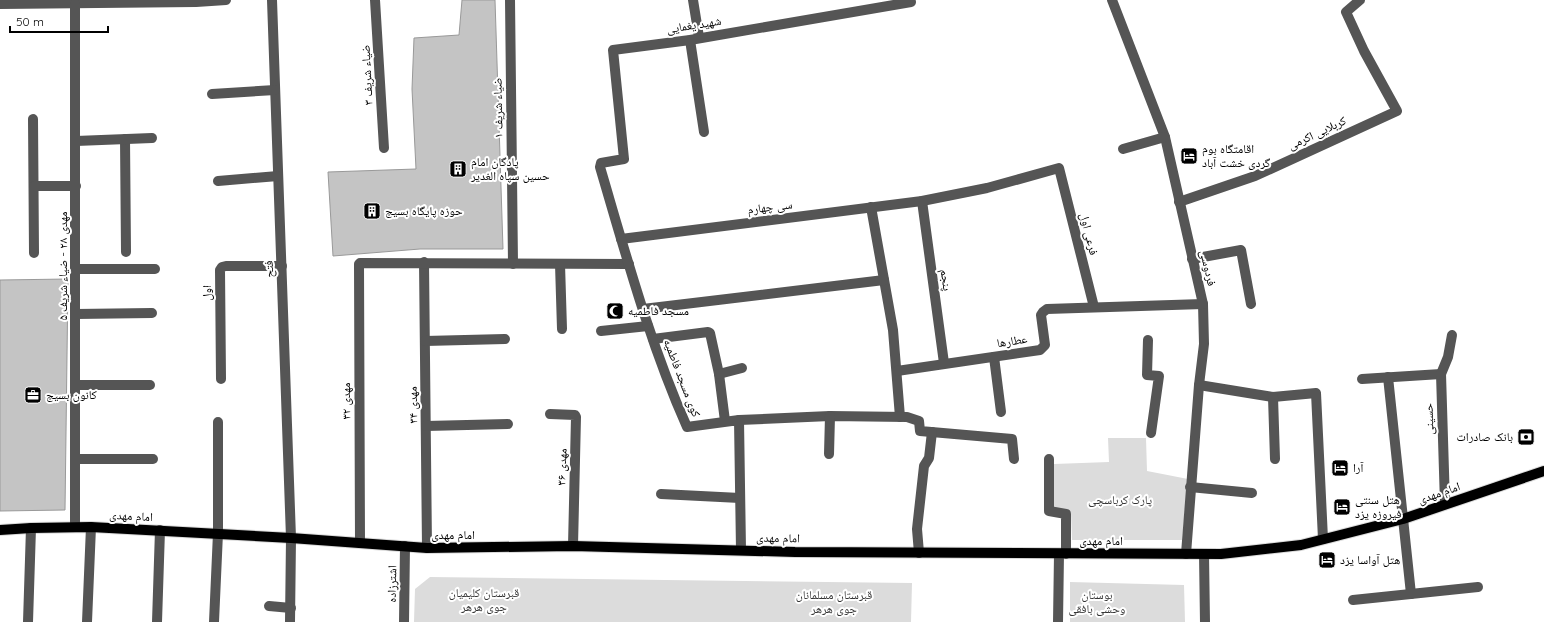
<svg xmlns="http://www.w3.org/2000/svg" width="1544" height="622" viewBox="0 0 1544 622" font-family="Quicksand,'Noto Naskh Arabic',sans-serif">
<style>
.green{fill:#dcdcdc}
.building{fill:#c4c4c4;stroke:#999}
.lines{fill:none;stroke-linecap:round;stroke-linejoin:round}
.major-casing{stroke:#dbdbdb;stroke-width:12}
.minor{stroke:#555;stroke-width:10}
.major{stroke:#000;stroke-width:10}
.labels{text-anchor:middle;stroke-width:4;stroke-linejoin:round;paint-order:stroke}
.street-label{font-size:12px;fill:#000;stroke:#fff}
.poi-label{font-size:12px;fill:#000;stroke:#fff;text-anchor:start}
.park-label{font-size:12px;fill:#333;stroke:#fff}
</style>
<rect width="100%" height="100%" fill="#fff"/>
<g class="green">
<path d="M 1108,438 L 1146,438 L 1147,471 L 1188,479 L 1182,540 L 1072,540 L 1071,512 L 1052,508 L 1054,464 L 1109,462 Z"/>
<path d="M 430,577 L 912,583 L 911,622 L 414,622 L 415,589 Z"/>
<path d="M 1070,582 L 1184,585 L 1185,622 L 1070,622 Z"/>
</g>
<g class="building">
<path d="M 462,0 L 495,0 L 503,249 L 420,249 L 333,256 L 328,172 L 416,169 L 412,89 L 414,38 L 459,35 Z"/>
<path d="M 68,279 L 65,510 L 0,511 L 0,280 Z"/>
</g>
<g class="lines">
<g class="major-casing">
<path id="major" d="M 0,530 L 31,528 L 91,527 L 291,538 L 427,548 L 573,546 L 795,552 L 1221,554 L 1301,545 L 1403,519 L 1544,471"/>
</g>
<g class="minor">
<path d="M 272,0 L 291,538 L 290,622"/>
<path d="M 375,0 L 384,148"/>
<path d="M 510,0 L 513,264"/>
<path d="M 693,0 L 699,37"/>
<path d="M 1112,0 L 1165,137 L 1203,304 L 1204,344 L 1199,385 L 1186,554"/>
<path d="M 0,4 L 196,2 L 226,0"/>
<path d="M 690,40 L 704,132"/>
<path d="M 212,94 L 275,90"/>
<path d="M 33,119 L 34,253"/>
<path d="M 125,139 L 126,252"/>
<path d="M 76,141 L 152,138"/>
<path d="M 1123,149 L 1165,137"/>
<path d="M 218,181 L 278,176"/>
<path d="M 34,186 L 76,186"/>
<path d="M 922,201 L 944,363"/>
<path d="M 1179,202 L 1255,176 L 1397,111 L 1364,51 L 1346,12 L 1360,0"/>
<path d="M 871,207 L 893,330 L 900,417"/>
<path d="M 621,239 L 922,201 L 987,188 L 1059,168 L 1094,307"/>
<path d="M 1192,259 L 1241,250 L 1251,304"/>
<path d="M 424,262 L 427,548"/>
<path d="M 560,264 L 562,329"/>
<path d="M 76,269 L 155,269"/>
<path d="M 643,309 L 884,280"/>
<path d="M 76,314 L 152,313"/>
<path d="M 601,331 L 648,326"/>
<path d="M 653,339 L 708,332 L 710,333 L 719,374 L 725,421"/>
<path d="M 1148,340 L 1147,375 L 1159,376 L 1151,433"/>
<path d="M 425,341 L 505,339"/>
<path d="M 994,357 L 1001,412"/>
<path d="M 897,371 L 1040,350 L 1045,345 L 1041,315 L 1043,312 L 1047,309 L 1203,304"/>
<path d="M 719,374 L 742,368"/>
<path d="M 1388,377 L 1411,594"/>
<path d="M 221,379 L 220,270 L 222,267 L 226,266 L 282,266"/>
<path d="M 1362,379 L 1441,374"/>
<path d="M 76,385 L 150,385"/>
<path d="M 1199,385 L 1273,397 L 1316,393 L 1323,539"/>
<path d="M 1273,397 L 1275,459"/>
<path d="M 550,414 L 575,415 L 576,417 L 573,546"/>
<path d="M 739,420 L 830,416 L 907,417 L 919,421 L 920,431 L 1012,439 L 1014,459"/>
<path d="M 426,426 L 508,424"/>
<path d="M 829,454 L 830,416"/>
<path d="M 76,459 L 153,459"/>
<path d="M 1049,459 L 1049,511 L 1066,514 L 1066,554"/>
<path d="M 1190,487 L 1252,493"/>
<path d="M 661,494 L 740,498"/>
<path d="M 1445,504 L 1441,374 L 1448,357 L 1452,335"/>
<path d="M 75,527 L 75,4"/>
<path d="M 360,543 L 359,264 L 360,263 L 629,264"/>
<path d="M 741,550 L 739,420 L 687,427 C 650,344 626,255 600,167 L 601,163 L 624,159 L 613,50 L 690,40 L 911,2"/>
<path d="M 919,553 L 917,529 L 924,466 L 929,458 L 932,432"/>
<path d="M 1204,554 L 1205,622"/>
<path d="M 1353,600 L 1478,587"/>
<path d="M 269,606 L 291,608"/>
<path d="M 28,622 L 31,528"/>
<path d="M 87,622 L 91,527"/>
<path d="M 157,622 L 160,530"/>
<path d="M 214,622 L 218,533 L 218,422"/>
<path d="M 404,622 L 405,546"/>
<path d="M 1058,622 L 1059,554"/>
</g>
<use href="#major" class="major"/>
</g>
<defs>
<g id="hotel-square" transform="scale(0.9)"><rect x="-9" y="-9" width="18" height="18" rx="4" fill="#000" stroke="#fff"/><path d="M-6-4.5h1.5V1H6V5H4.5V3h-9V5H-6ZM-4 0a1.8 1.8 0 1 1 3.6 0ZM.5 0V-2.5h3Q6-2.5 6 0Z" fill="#fff"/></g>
<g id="building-square" transform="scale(0.9)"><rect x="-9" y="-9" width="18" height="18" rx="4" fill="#000" stroke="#fff"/><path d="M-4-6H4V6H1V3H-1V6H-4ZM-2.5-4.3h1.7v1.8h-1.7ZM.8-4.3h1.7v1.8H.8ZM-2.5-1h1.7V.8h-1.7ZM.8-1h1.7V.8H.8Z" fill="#fff"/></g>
<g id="mosque-square" transform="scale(0.9)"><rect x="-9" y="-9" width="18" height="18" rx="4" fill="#000" stroke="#fff"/><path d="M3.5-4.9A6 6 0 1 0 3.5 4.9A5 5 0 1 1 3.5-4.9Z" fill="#fff"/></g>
<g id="office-square" transform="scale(0.9)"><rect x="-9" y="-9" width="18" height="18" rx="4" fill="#000" stroke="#fff"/><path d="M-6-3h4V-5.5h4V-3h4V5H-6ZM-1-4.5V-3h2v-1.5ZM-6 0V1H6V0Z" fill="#fff"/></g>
<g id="bank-square" transform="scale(0.9)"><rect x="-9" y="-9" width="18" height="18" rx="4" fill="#000" stroke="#fff"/><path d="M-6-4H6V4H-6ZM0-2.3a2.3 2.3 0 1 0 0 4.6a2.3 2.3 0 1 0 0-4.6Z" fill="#fff"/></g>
</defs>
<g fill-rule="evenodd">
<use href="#hotel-square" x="1189" y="156"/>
<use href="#building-square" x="458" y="169"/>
<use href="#building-square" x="372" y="211"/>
<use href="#mosque-square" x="615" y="311"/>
<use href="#office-square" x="33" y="395"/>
<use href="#bank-square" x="1526" y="437"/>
<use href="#hotel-square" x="1340" y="468"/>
<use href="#hotel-square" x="1342" y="507"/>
<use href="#hotel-square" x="1327" y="560"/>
</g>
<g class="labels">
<g class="street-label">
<text transform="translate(694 25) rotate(-9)" y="4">شهید یغمایی</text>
<text transform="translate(367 75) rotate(-93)" y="4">ضیاء شریف ۳</text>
<text transform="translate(498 108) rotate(-91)" y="4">ضیاء شریف ۱</text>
<text transform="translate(1317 133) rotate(-25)" y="4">کربلایی اکرمی</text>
<text transform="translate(770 207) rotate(-7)" y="4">سی چهارم</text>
<text transform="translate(1089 234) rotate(76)" y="4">فرعی اول</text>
<text transform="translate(63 266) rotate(-90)" y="4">مهدی ۲۸ - ضیاء شریف ۵</text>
<text transform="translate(1208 268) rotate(77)" y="4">فردوسی</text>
<text transform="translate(269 269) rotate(-92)" y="4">فتح</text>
<text transform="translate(946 280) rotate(82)" y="4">پنجم</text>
<text transform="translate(207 293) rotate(-90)" y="4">اول</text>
<text transform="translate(1012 341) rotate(-9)" y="4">عطارها</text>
<text transform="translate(682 378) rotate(69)" y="4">کوی مسجد فاطمیه</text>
<text transform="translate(346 401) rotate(-90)" y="4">مهدی ۳۲</text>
<text transform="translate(413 405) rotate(-91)" y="4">مهدی ۳۴</text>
<text transform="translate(1429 419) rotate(-92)" y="4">حسینی</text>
<text transform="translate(562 467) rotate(-88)" y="4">مهدی ۳۶</text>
<text transform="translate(1439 493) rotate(-19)" y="4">امام مهدی</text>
<text transform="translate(131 516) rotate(3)" y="4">امام مهدی</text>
<text x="453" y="539">امام مهدی</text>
<text transform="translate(778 538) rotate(1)" y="4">امام مهدی</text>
<text x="1101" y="545">امام مهدی</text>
<text transform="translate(392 584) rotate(-89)" y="4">اشترزاده</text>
</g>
<g class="poi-label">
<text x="1202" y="153">اقامتگاه بوم<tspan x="1202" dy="14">گردی خشت آباد</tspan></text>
<text x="471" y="166">پادگان امام<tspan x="471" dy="14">حسین سپاه الغدیر</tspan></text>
<text x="385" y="215">حوزه پایگاه بسیج</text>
<text x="628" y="315">مسجد فاطمیه</text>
<text x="46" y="399">کانون بسیج</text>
<text x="1513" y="441" text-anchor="end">بانک صادرات</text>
<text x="1353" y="472">آرا</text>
<text x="1355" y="504">هتل سنتی<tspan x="1355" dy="14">فیروزه یزد</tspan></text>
<text x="1340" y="564">هتل آواسا یزد</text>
</g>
<g class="park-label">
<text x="1120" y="504">پارک کرباسچی</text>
<text x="484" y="597">قبرستان کلیمیان<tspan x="484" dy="14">جوی هرهر</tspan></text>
<text x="834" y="599">قبرستان مسلمانان<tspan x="834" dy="14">جوی هرهر</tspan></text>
<text x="1097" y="599">بوستان<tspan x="1097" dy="14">وحشی بافقی</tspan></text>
</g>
</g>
<path d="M10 26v6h98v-6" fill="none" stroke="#000000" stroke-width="2"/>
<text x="16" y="26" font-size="12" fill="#000000" stroke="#ffffff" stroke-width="3" paint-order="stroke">50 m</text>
</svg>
